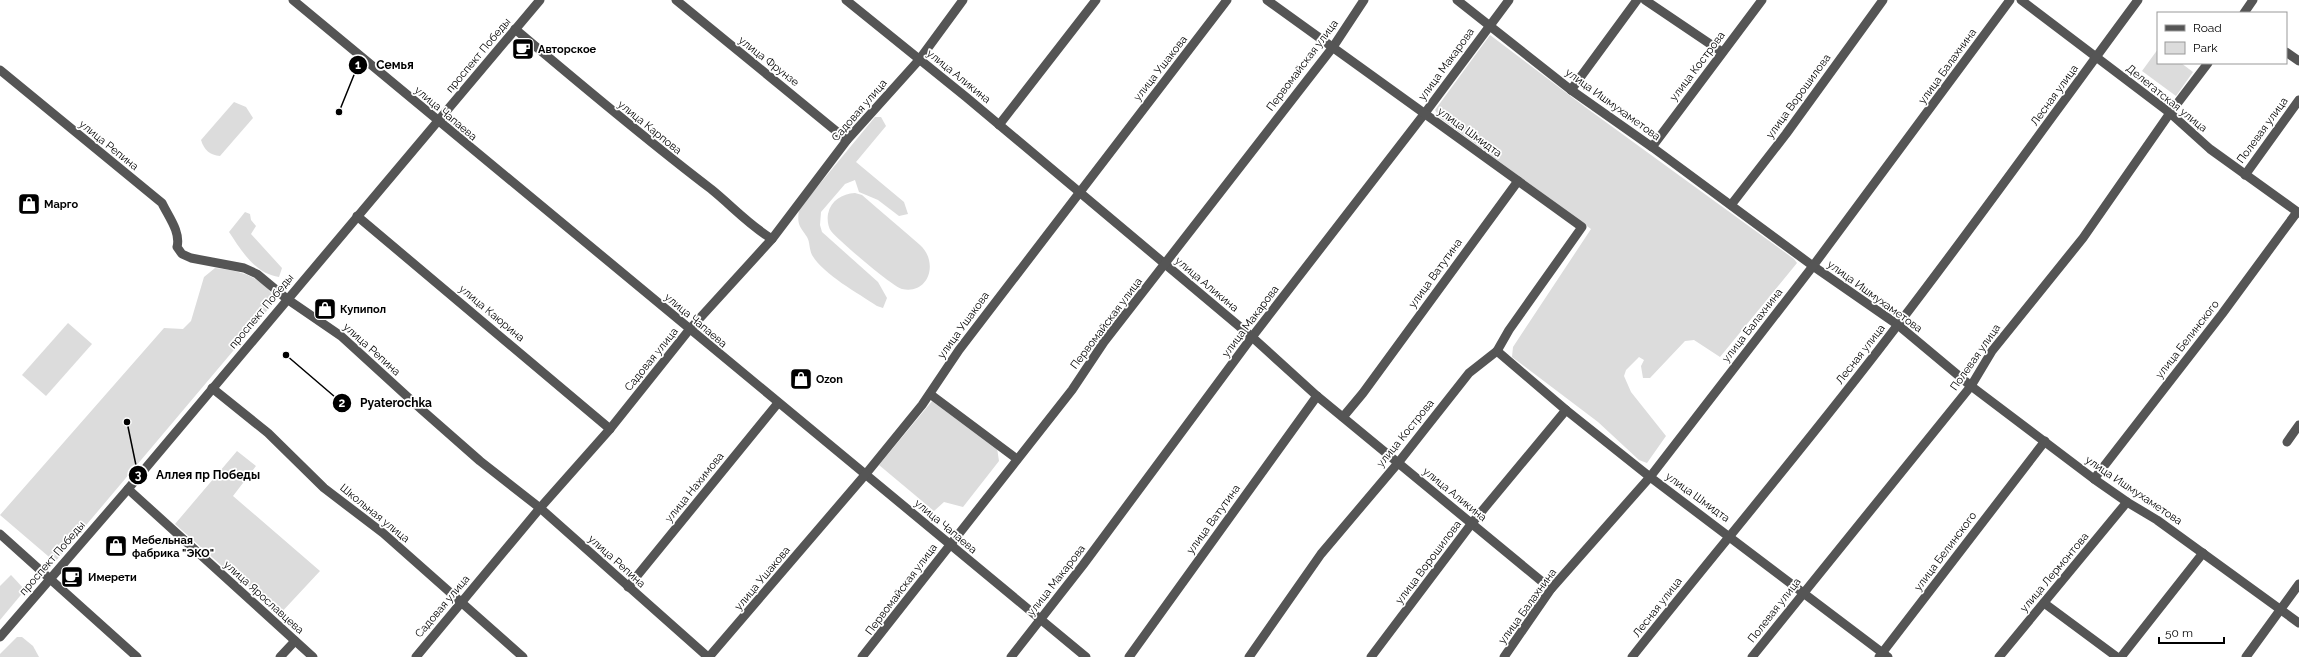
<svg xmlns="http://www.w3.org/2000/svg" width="2299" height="657" viewBox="0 0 2299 657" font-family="Raleway,sans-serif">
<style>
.green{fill:#dcdcdc}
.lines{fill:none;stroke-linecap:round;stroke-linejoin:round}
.minor{stroke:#555;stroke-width:9}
.labels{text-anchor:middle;stroke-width:3.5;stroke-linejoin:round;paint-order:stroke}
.poi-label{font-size:11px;font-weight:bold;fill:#000;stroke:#fff;text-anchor:start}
.street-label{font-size:11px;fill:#000;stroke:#fff}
.leader{fill:none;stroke:#000;stroke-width:1.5}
.callout-dot{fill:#000;stroke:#fff;stroke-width:1.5}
.mark-label{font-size:12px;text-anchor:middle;font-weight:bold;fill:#fff}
.callout-label{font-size:12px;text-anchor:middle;font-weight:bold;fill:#000;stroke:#fff;stroke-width:3.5;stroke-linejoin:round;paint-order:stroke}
</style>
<rect width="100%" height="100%" fill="#fff"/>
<g class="green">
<path d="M 1490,35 L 1585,107 L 1794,259 L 1797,263 L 1720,357 L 1694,340 L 1685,341 L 1650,378 L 1643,378 L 1641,366 L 1644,360 L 1639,357 L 1626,370 L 1624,376 L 1631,392 L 1666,436 L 1647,463 L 1639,460 L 1598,422 L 1512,357 L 1513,347 L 1591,229 L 1440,118 L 1435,110 Z"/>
<path d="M 2158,49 L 2158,63 L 2181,63 L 2193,72 L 2176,96 L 2142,71 Z"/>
<path d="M 234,102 L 246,107 L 253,118 L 220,156 C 210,155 204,150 201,140 Z"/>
<path d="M 875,117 L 881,117 L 886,126 L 856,162 L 904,202 L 908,214 L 899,216 L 878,200 L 859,192 L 855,180 L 845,184 L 821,212 L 820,225 L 822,232 L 878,282 L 887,298 L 883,308 L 877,306 C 858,293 824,275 812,255 C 809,249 810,242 807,237 C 799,225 797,225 799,209 Z"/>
<path d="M 855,193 L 862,195 C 881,212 901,228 920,245 C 939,262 929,295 902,289 C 893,287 838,240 831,231 C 828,227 827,219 828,214 C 831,200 842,194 855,193 Z"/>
<path d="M 245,212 L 250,214 L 251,220 L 256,226 L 251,234 L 282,268 L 279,277 C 255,274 241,250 229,232 Z"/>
<path d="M 215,268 C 242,271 261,276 276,300 L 55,562 L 0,515 L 164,328 L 183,329 L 191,321 L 204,277 Z"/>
<path d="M 68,323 L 92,344 L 46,396 L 22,375 Z"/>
<path d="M 933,400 L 997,448 L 999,461 L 963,507 L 944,502 L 934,511 L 879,465 Z"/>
<path d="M 237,451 L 256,466 L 233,496 L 320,571 L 279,615 L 234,573 L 232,575 L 175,524 Z"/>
<path d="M 11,575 L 25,590 L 0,620 L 0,586 Z"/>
<path d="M 17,637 L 22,637 L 33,646 L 39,657 L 0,657 L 0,654 Z"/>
</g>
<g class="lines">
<g class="minor">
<path d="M 293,0 L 1086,657"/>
<path d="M 676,0 L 847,140"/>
<path d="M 846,0 L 966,97 L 1252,337 L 1317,396 L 1551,589"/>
<path d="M 1457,0 L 1571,90 L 1652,147 L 1813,266 L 1898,325 L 1971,386 L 2094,479 L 2127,502 L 2157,520 L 2299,623"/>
<path d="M 1645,0 L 1722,52"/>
<path d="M 2021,0 L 2170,113 L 2210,149 L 2299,213"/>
<path d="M 2244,13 L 2253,0"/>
<path d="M 515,29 C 580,84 644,138 711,189 C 732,206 749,225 772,239"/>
<path d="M 2286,52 L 2299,61"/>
<path d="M 0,70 L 162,203 C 168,216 181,232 177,247 L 182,254 L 191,258 L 244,268 L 257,274 L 287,299 L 341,336 L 422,410 L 480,461 L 540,508 L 708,657"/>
<path d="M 1571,90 L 1637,0"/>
<path d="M 999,125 L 1096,0"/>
<path d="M 1652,147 L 1762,0"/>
<path d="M 2245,175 L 2299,100"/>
<path d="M 1731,205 L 1786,134 L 1883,0"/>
<path d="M 357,216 L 610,429"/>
<path d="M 1497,351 L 1566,410 L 1650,477 L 1888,657"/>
<path d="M 212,388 L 268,433 L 324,488 L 383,533 L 523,657"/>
<path d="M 930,394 L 1017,459"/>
<path d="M 1343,417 L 1363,393 L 1518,181"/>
<path d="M 2287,442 L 2299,425"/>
<path d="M 2094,479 L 2222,314 L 2297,212"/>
<path d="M 128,489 L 313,657"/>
<path d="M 0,534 L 137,657"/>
<path d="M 628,587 L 778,403"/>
<path d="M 2044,603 L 2117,657"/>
<path d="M 0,637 L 128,489 L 540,0"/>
<path d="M 280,657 L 295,641"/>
<path d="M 416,657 L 540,508 L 610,429 L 689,330 L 772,239 L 847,140 L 919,60 L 963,0"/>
<path d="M 709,657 L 865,475 L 922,405 L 959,350 L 1227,0"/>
<path d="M 862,657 L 1072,390 L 1104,342 L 1333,47 L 1364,0"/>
<path d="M 1011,657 L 1083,565 L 1252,337 L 1425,113 L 1509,0"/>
<path d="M 1129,657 L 1317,396"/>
<path d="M 1249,657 L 1321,554 L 1398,463 L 1469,373 L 1497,351 L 1509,330 L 1582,227 L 1267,0"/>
<path d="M 1371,657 L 1472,523 L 1566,410"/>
<path d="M 1504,657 L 1551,589 L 1650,477 L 1813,266 L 2010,0"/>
<path d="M 1632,657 C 1718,549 1807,444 1890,335 C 1975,225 2055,112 2138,0"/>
<path d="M 1752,657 L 1971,386 L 1992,351 L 2083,238 L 2170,113 L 2208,63"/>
<path d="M 1879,657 L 2045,441"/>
<path d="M 1999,657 L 2127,502"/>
<path d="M 2121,657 L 2203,553"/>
<path d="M 2246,657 L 2299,584"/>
</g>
</g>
<defs>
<g id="cafe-square" transform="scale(1.15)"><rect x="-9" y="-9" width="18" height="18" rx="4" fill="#000" stroke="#fff"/><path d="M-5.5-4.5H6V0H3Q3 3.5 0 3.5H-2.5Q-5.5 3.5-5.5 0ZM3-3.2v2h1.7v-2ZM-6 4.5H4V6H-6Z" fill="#fff"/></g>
<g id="shop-square" transform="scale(1.15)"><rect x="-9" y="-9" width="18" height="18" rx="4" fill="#000" stroke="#fff"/><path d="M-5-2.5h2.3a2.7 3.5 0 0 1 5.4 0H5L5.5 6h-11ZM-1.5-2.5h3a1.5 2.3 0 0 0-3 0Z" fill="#fff"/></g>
</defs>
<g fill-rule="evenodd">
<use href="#cafe-square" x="523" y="49"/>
<use href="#shop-square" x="29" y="204"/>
<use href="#shop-square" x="325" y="309"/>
<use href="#shop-square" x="801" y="379"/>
<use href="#shop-square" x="116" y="546"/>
<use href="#cafe-square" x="72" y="577"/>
</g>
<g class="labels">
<g class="poi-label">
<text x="538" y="53">Авторское</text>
<text x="44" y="208">Марго</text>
<text x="340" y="313">Купипол</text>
<text x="816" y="383">Ozon</text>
<text x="132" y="544">Мебельная<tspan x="132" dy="13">фабрика "ЭКО"</tspan></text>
<text x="88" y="581">Имерети</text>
</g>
<g class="street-label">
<text transform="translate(478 55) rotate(-50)" y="4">проспект Победы</text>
<text transform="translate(769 61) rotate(38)" y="4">улица Фрунзе</text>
<text transform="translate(1446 64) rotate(-54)" y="4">улица Макарова</text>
<text transform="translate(1302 65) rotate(-53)" y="4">Первомайская улица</text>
<text transform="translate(1697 66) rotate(-53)" y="4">улица Кострова</text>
<text transform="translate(1947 66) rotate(-54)" y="4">улица Балахнина</text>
<text transform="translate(1160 68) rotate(-52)" y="4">улица Ушакова</text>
<text transform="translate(959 76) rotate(39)" y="4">улица Аликина</text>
<text transform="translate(2054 95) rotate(-54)" y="4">Лесная улица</text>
<text transform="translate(1798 96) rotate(-54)" y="4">улица Ворошилова</text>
<text transform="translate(2167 98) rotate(39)" y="4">Делегатская улица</text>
<text transform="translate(1613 104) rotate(36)" y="4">улица Ишмухаметова</text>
<text transform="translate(859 110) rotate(-49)" y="4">Садовая улица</text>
<text transform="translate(446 113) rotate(40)" y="4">улица Чапаева</text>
<text transform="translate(650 127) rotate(39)" y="4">улица Карпова</text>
<text transform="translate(2262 130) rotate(-54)" y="4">Полевая улица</text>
<text transform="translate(1470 132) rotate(36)" y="4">улица Шмидта</text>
<text transform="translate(109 145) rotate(39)" y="4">улица Репина</text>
<text transform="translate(1435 273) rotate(-54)" y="4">улица Ватутина</text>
<text transform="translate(1207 284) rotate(40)" y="4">улица Аликина</text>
<text transform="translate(1875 296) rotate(36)" y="4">улица Ишмухаметова</text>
<text transform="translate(261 311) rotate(-50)" y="4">проспект Победы</text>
<text transform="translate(492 313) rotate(40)" y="4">улица Каюрина</text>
<text transform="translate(696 320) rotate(40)" y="4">улица Чапаева</text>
<text transform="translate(1250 321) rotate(-53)" y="4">улица Макарова</text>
<text transform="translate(1106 323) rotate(-53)" y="4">Первомайская улица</text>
<text transform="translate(963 325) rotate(-54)" y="4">улица Ушакова</text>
<text transform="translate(1752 325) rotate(-52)" y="4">улица Балахнина</text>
<text transform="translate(2187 339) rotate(-52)" y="4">улица Белинского</text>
<text transform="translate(372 349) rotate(42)" y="4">улица Репина</text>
<text transform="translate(1860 354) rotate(-52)" y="4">Лесная улица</text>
<text transform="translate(1975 357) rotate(-55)" y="4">Полевая улица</text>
<text transform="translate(651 359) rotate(-51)" y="4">Садовая улица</text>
<text transform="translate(1405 433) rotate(-51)" y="4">улица Кострова</text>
<text transform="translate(694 487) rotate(-51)" y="4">улица Нахимова</text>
<text transform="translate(2134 490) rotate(34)" y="4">улица Ишмухаметова</text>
<text transform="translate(1455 494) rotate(39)" y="4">улица Аликина</text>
<text transform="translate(1698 497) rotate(36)" y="4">улица Шмидта</text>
<text transform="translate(375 513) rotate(39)" y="4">Школьная улица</text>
<text transform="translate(1213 519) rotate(-54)" y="4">улица Ватутина</text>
<text transform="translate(946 526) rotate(40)" y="4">улица Чапаева</text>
<text transform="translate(1945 551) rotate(-53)" y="4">улица Белинского</text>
<text transform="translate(52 558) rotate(-49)" y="4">проспект Победы</text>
<text transform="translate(617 561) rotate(42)" y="4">улица Репина</text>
<text transform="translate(1428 562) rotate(-53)" y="4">улица Ворошилова</text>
<text transform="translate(2054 572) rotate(-50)" y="4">улица Лермонтова</text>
<text transform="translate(762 578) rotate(-50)" y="4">улица Ушакова</text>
<text transform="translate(1056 580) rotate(-52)" y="4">улица Макарова</text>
<text transform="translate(901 589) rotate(-53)" y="4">Первомайская улица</text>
<text transform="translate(264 597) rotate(42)" y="4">улица Ярославцева</text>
<text transform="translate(442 606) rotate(-50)" y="4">Садовая улица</text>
<text transform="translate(1527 606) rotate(-54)" y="4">улица Балахнина</text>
<text transform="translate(1657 607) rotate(-52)" y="4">Лесная улица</text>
<text transform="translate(1774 610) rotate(-52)" y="4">Полевая улица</text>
</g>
</g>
<path class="leader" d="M339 112L358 65M286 355L342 403M127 422L138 475"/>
<g class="callout-dot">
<circle cx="339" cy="112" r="4"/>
<circle cx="286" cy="355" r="4"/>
<circle cx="127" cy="422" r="4"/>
<circle cx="358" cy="65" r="10"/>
<circle cx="342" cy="403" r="10"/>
<circle cx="138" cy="475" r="10"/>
</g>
<g class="mark-label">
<text x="358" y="69">1</text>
<text x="342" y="407">2</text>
<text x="138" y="479">3</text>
</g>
<g class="callout-label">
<text x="395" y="69">Семья</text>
<text x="396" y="407">Pyaterochka</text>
<text x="208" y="479">Аллея пр Победы</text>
</g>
<rect x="2157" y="12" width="130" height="52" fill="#ffffff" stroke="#999999"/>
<rect x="2165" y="25" width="20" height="6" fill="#555555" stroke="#999999"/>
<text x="2193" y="32" font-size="12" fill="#000000">Road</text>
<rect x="2165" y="42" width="20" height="12" fill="#dcdcdc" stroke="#999999"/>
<text x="2193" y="52" font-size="12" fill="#000000">Park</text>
<path d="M2159 637v6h65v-6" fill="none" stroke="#000000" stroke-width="2"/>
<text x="2165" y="637" font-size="12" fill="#000000" stroke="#ffffff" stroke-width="3" paint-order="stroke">50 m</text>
</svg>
